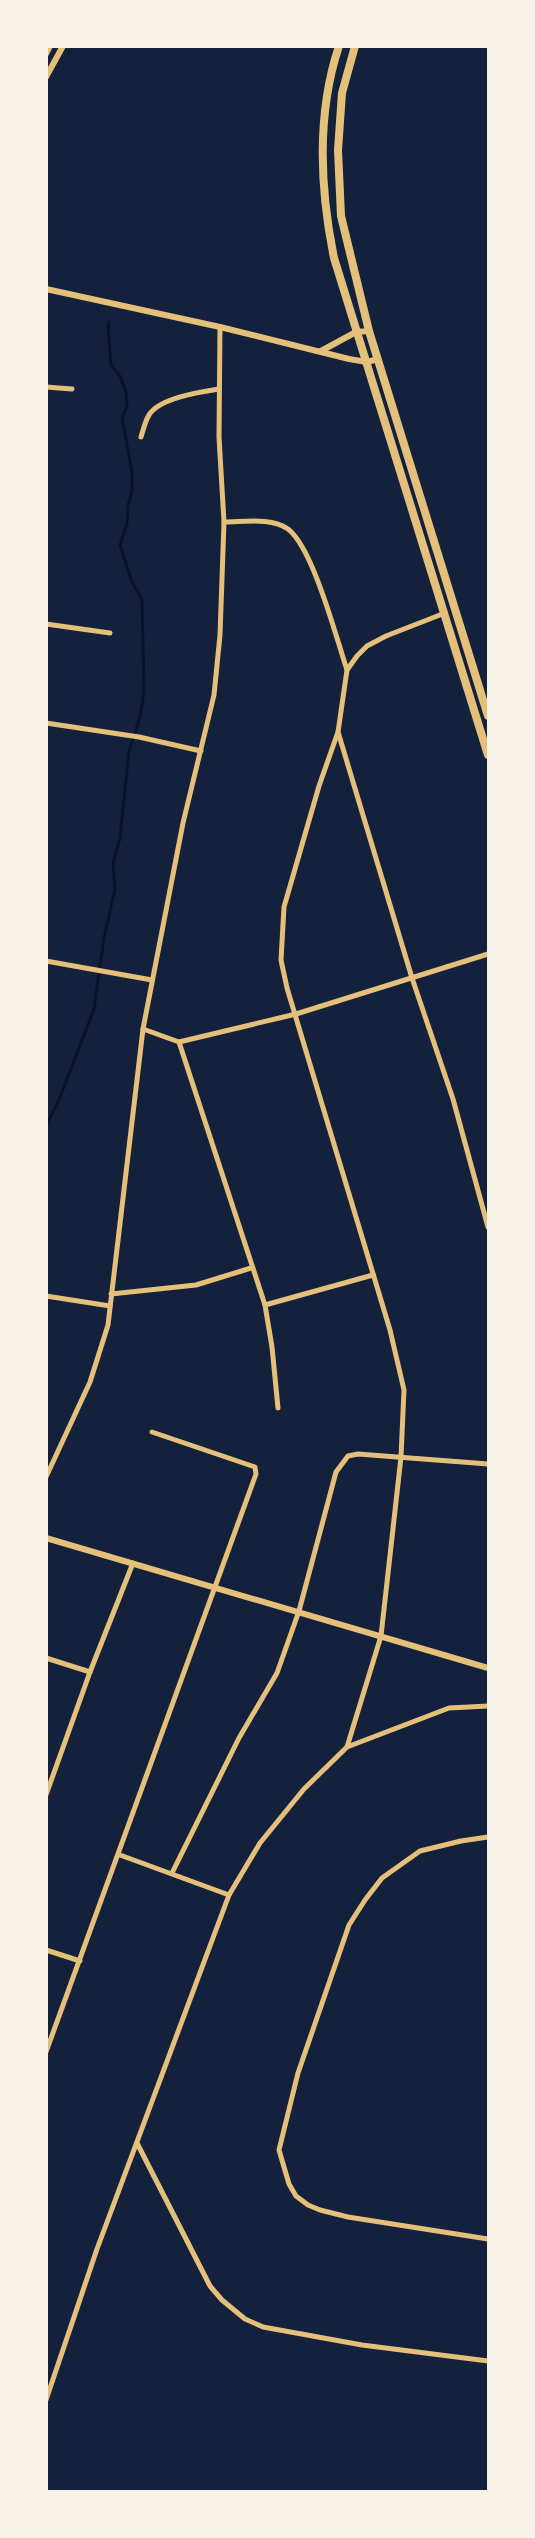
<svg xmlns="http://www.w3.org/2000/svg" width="535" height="2538" viewBox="0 0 535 2538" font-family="'PT Sans Narrow',sans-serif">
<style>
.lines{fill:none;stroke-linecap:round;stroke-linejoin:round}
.stream{stroke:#0b132b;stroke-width:3}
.minor{stroke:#e5c07b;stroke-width:5}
.tertiary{stroke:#e5c07b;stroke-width:6}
.trunk{stroke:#e5c07b;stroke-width:8}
</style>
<rect width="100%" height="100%" fill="#14213d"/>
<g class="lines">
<path class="stream" d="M 46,1126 L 59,1100 L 94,1009 L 104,938 L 115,889 L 113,864 L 120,838 L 129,751 L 140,717 L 144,692 L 142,599 L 132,582 L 120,545 L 127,524 L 128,505 L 132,492 L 132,472 L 122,418 L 127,407 L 126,392 L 120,376 L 111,365 L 108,328 L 109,322"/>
<g class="minor">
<path d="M 46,387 L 72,389"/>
<path d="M 141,437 C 143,431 145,421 149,415 C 159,398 200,392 219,389"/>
<path d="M 224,522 C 243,522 272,517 288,529 C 313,548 336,637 347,670"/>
<path d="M 445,613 L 386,636 L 367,646 L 357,656 L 347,670 L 338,732 L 412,978 L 453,1099 L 488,1227"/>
<path d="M 46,624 L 110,633"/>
<path d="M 46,723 L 139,737 L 201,751"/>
<path d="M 338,732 L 319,786 L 284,907 L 281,960 L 287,988 L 390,1330 L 404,1390 L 401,1457 L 381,1636 L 347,1747"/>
<path d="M 46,961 L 152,980"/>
<path d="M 143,1029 L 179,1042 L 296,1014 L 488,954"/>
<path d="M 179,1042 L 265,1305 L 272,1347 L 278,1408"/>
<path d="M 111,1294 L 196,1285 L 251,1268"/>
<path d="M 46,1296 L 110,1306"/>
<path d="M 265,1305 L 373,1275"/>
<path d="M 46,1477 L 90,1382 L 108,1325 L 143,1029 L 183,823 L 214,695 L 220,635 L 224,522 L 219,437 L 220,327"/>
<path d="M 46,1658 L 90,1672"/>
<path d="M 46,1795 L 90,1672 L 133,1563"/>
<path d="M 488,1837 L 461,1841 L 420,1851 L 382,1878 L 365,1900 L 349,1925 L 298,2073 L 279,2150 L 289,2184 L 296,2196 L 308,2205 L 320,2210 L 348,2217 L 488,2239"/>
<path d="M 120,1855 L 229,1895"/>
<path d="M 172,1873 L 239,1738 L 277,1673 L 299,1611 L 336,1472 L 348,1456 L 358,1454 L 488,1464"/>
<path d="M 46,1950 L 80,1961"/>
<path d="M 46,2052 L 256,1474 L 255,1467 L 152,1432"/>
<path d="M 137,2143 L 210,2286 L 222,2300 L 245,2319 L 263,2327 L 362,2345 L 488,2361"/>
<path d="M 46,2400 L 97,2249 L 229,1895 L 260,1843 L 304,1789 L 347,1747 L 449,1708 L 488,1706"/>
</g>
<g class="tertiary">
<path d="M 46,54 L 50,46"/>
<path d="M 46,77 L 63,46"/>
<path d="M 46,289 L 220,327 L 349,359 L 367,362 L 378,359"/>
<path d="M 321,351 L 356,332 L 369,331"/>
<path d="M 46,1538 L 488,1668"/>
</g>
<g class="trunk">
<path d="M 339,46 C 316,115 320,189 334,258 L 488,755"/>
<path d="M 355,46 L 342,93 L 338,150 L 341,216 L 369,331 L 488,716"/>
</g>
</g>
<rect width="535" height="2538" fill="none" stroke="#f6f1e7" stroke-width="96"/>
</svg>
